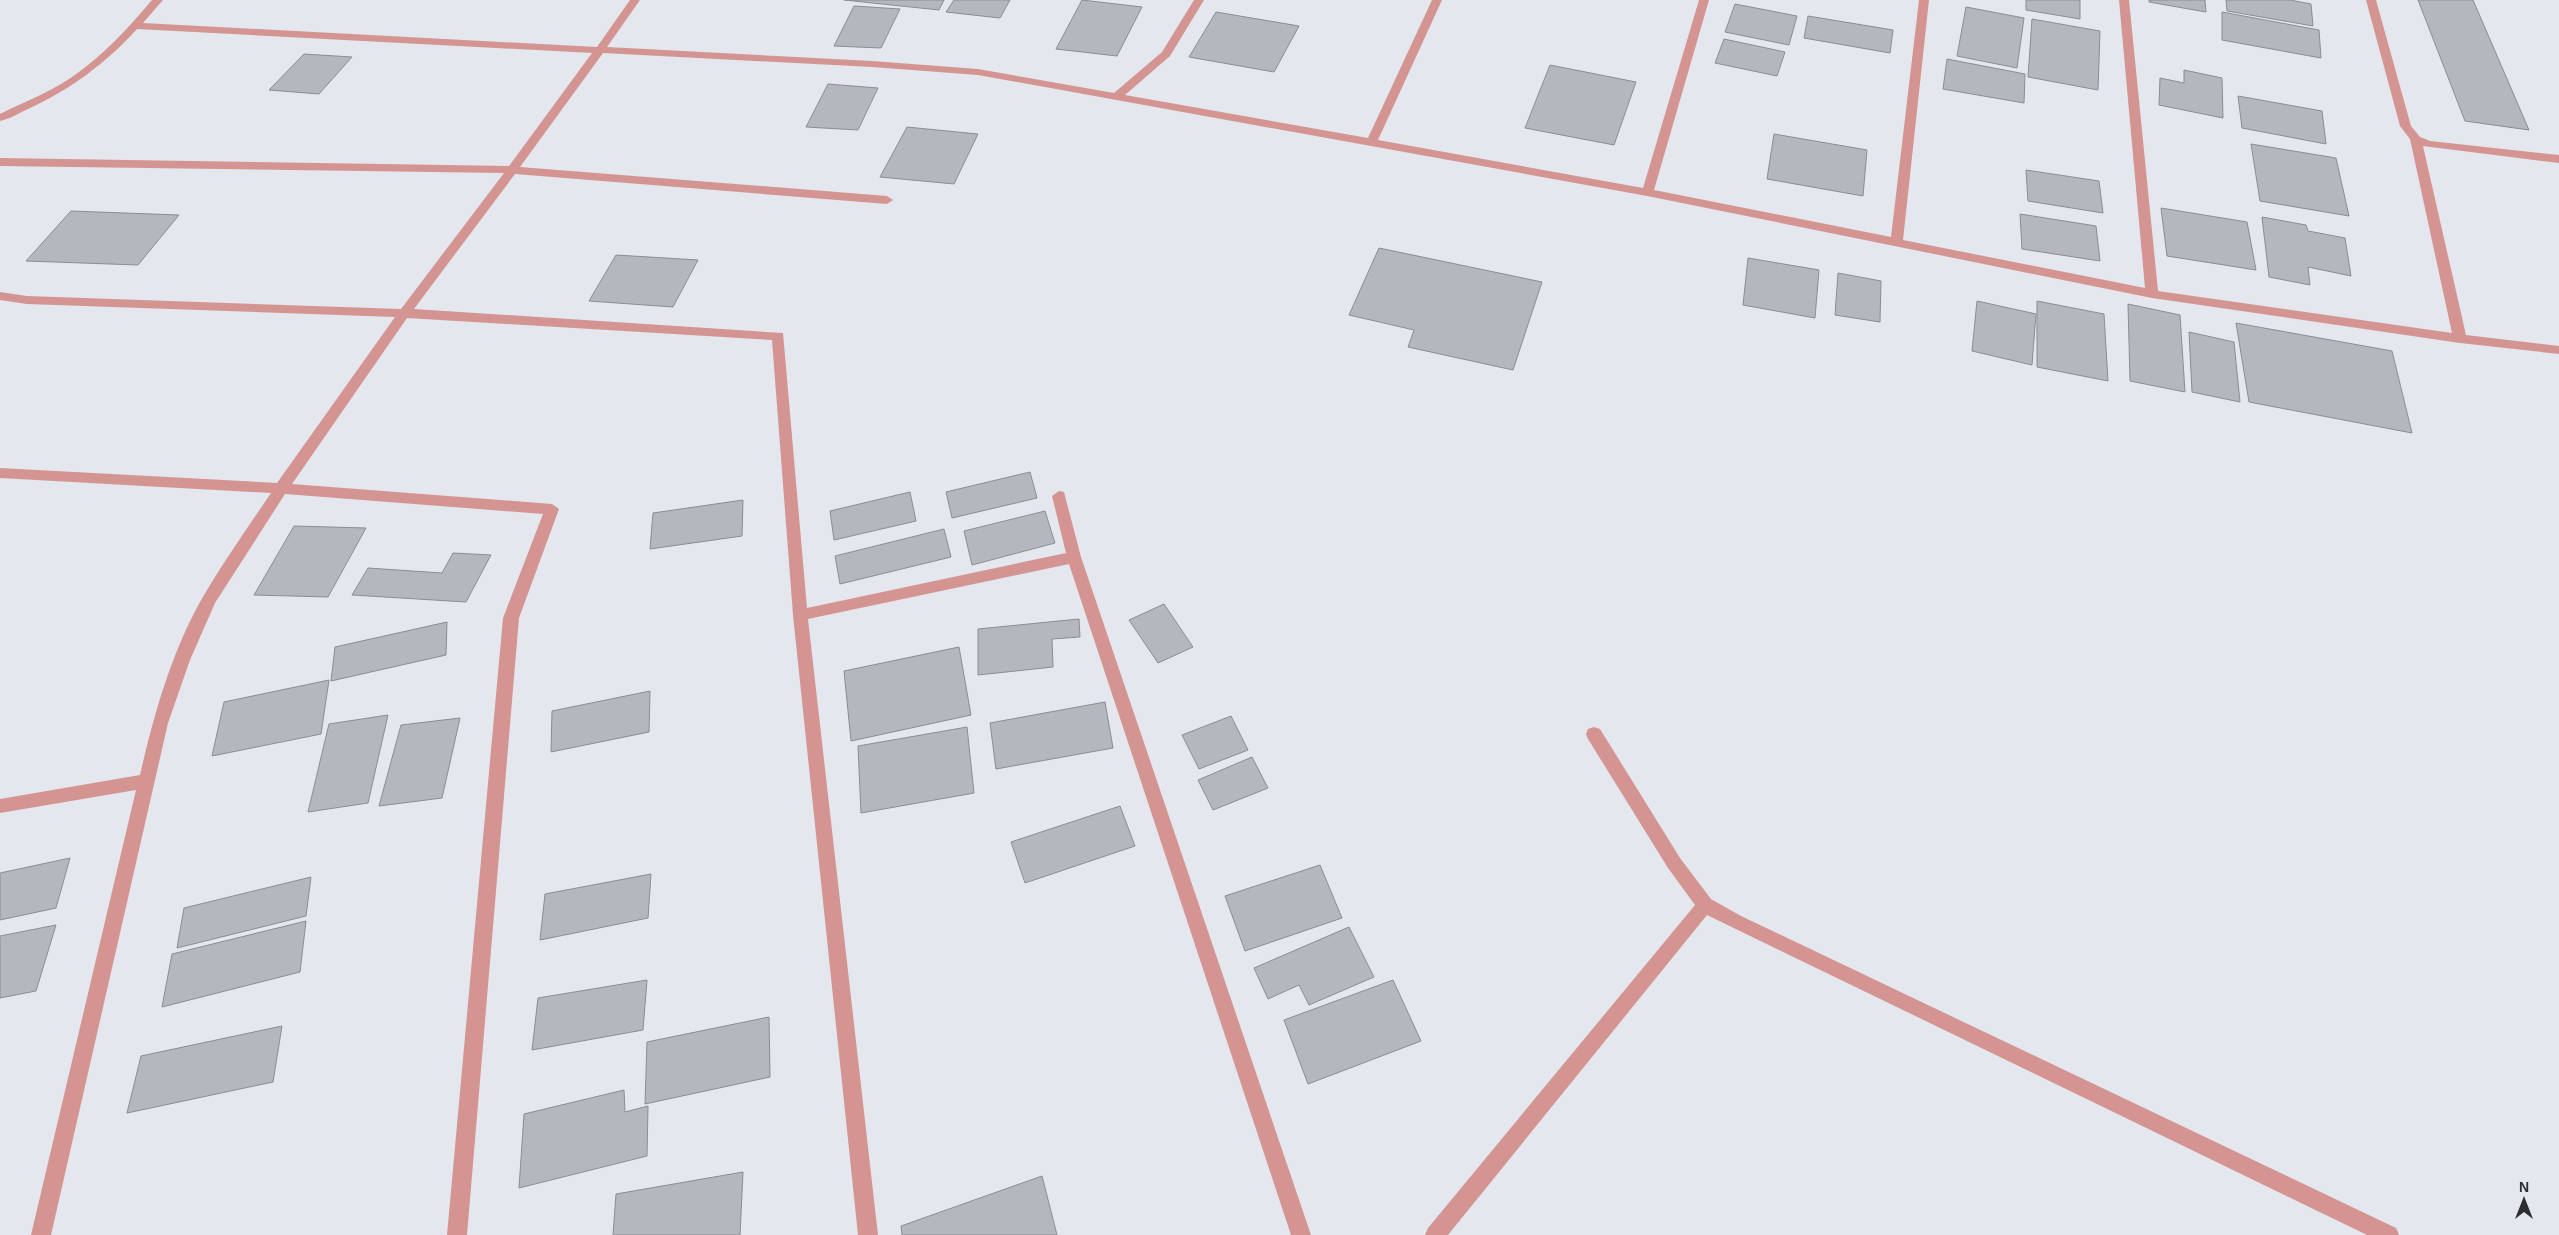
<svg xmlns="http://www.w3.org/2000/svg" width="2559" height="1235" viewBox="0 0 2559 1235" font-family="Helvetica,sans-serif">
<style>
.building{fill:#b4b8be;stroke:#8a8d93}
.lines{fill:none;stroke-linecap:round;stroke-linejoin:round}
.street{fill:#d49592;fill-rule:evenodd}
</style>
<rect width="100%" height="100%" fill="#e4e7ee"/>
<g class="building">
<path d="M 844,0 L 944,0 L 939,10 Z"/>
<path d="M 954,0 L 1010,0 L 1000,18 L 946,12 Z"/>
<path d="M 1082,0 L 1142,7 L 1117,56 L 1056,49 Z"/>
<path d="M 2026,0 L 2080,0 L 2080,19 L 2026,10 Z"/>
<path d="M 2149,0 L 2205,0 L 2206,12 L 2149,2 Z"/>
<path d="M 2226,0 L 2290,0 L 2311,4 L 2313,26 L 2227,11 Z"/>
<path d="M 2418,0 L 2473,0 L 2529,130 L 2465,121 Z"/>
<path d="M 1735,4 L 1797,16 L 1789,45 L 1725,32 Z"/>
<path d="M 854,6 L 900,9 L 881,48 L 834,46 Z"/>
<path d="M 1966,7 L 2024,18 L 2017,68 L 1957,56 Z"/>
<path d="M 1216,12 L 1299,26 L 1274,72 L 1189,57 Z"/>
<path d="M 2222,12 L 2319,30 L 2321,58 L 2222,40 Z"/>
<path d="M 1808,16 L 1893,30 L 1890,53 L 1804,38 Z"/>
<path d="M 2032,19 L 2100,31 L 2098,90 L 2028,77 Z"/>
<path d="M 1724,39 L 1785,52 L 1777,76 L 1715,63 Z"/>
<path d="M 304,54 L 352,57 L 319,94 L 269,90 Z"/>
<path d="M 1947,59 L 2025,74 L 2024,103 L 1943,89 Z"/>
<path d="M 1550,65 L 1636,82 L 1614,145 L 1525,128 Z"/>
<path d="M 2184,70 L 2222,78 L 2223,118 L 2159,105 L 2160,78 L 2184,83 Z"/>
<path d="M 828,84 L 878,88 L 858,130 L 806,127 Z"/>
<path d="M 2238,96 L 2322,111 L 2326,144 L 2242,128 Z"/>
<path d="M 907,127 L 978,134 L 954,184 L 880,177 Z"/>
<path d="M 1774,134 L 1867,150 L 1863,196 L 1767,179 Z"/>
<path d="M 2251,144 L 2336,158 L 2349,216 L 2260,201 Z"/>
<path d="M 2026,170 L 2099,181 L 2103,213 L 2028,201 Z"/>
<path d="M 2161,208 L 2247,222 L 2256,270 L 2167,256 Z"/>
<path d="M 71,211 L 179,215 L 138,265 L 26,261 Z"/>
<path d="M 2020,214 L 2096,226 L 2100,261 L 2022,249 Z"/>
<path d="M 2262,217 L 2306,225 L 2308,231 L 2345,238 L 2351,276 L 2308,267 L 2310,285 L 2269,277 Z"/>
<path d="M 1379,248 L 1542,282 L 1513,370 L 1408,347 L 1414,330 L 1349,315 Z"/>
<path d="M 616,255 L 698,260 L 673,307 L 589,301 Z"/>
<path d="M 1748,258 L 1819,270 L 1815,318 L 1743,305 Z"/>
<path d="M 1838,273 L 1881,281 L 1880,322 L 1835,315 Z"/>
<path d="M 1977,301 L 2036,314 L 2032,365 L 1972,351 Z"/>
<path d="M 2037,301 L 2104,314 L 2108,381 L 2037,367 Z"/>
<path d="M 2128,304 L 2180,315 L 2185,392 L 2130,381 Z"/>
<path d="M 2236,323 L 2392,351 L 2412,433 L 2249,402 Z"/>
<path d="M 2189,332 L 2234,342 L 2240,402 L 2192,392 Z"/>
<path d="M 1030,472 L 1037,498 L 952,518 L 946,492 Z"/>
<path d="M 910,492 L 916,521 L 834,540 L 830,511 Z"/>
<path d="M 743,500 L 742,536 L 650,549 L 653,513 Z"/>
<path d="M 1045,511 L 1055,543 L 972,565 L 964,531 Z"/>
<path d="M 294,526 L 366,528 L 328,597 L 254,595 Z"/>
<path d="M 944,529 L 951,557 L 840,584 L 835,556 Z"/>
<path d="M 453,553 L 491,555 L 466,602 L 352,595 L 368,568 L 442,573 Z"/>
<path d="M 1164,604 L 1193,647 L 1158,663 L 1129,620 Z"/>
<path d="M 1079,619 L 1080,637 L 1052,639 L 1053,667 L 978,675 L 978,629 Z"/>
<path d="M 447,622 L 446,655 L 331,681 L 335,647 Z"/>
<path d="M 959,647 L 971,715 L 851,741 L 844,671 Z"/>
<path d="M 329,680 L 321,734 L 212,756 L 224,702 Z"/>
<path d="M 650,691 L 649,732 L 551,752 L 552,711 Z"/>
<path d="M 1105,702 L 1113,748 L 996,769 L 990,723 Z"/>
<path d="M 388,715 L 368,803 L 308,812 L 329,724 Z"/>
<path d="M 1231,716 L 1248,750 L 1199,769 L 1182,735 Z"/>
<path d="M 460,718 L 442,798 L 379,806 L 401,725 Z"/>
<path d="M 967,727 L 974,793 L 861,813 L 858,746 Z"/>
<path d="M 1252,757 L 1268,788 L 1213,810 L 1198,780 Z"/>
<path d="M 1120,806 L 1135,846 L 1025,883 L 1011,842 Z"/>
<path d="M 70,858 L 56,908 L 0,920 L 0,873 Z"/>
<path d="M 1320,865 L 1342,918 L 1245,951 L 1225,896 Z"/>
<path d="M 651,874 L 648,918 L 540,940 L 545,894 Z"/>
<path d="M 311,877 L 306,916 L 177,948 L 184,908 Z"/>
<path d="M 306,921 L 300,972 L 162,1007 L 172,954 Z"/>
<path d="M 56,925 L 36,991 L 0,998 L 0,936 Z"/>
<path d="M 1349,927 L 1374,977 L 1309,1005 L 1299,985 L 1268,999 L 1254,968 Z"/>
<path d="M 647,980 L 643,1030 L 532,1050 L 538,998 Z"/>
<path d="M 1393,980 L 1421,1041 L 1308,1084 L 1284,1020 Z"/>
<path d="M 769,1017 L 770,1077 L 645,1104 L 647,1042 Z"/>
<path d="M 282,1026 L 273,1082 L 127,1113 L 141,1056 Z"/>
<path d="M 624,1090 L 625,1112 L 648,1106 L 647,1156 L 519,1188 L 524,1114 Z"/>
<path d="M 743,1172 L 740,1235 L 613,1235 L 616,1194 Z"/>
<path d="M 1042,1176 L 1057,1235 L 902,1235 L 901,1226 Z"/>
</g>
<g class="lines">
<g class="street">
<path d="M 152,0 L 163,0 L 143,23 L 597,47 L 630,0 L 640,0 L 607,47 L 872,61 L 978,69 L 1114,93 L 1162,52 L 1194,0 L 1204,0 L 1170,56 L 1125,95 L 1368,138 L 1432,0 L 1442,0 L 1378,140 L 1643,188 L 1699,0 L 1709,0 L 1654,190 L 1891,237 L 1919,0 L 1929,0 L 1903,240 L 2145,288 L 2119,0 L 2129,0 L 2158,291 L 2452,333 L 2410,139 L 2400,126 L 2366,0 L 2376,0 L 2411,126 L 2420,137 L 2430,141 L 2559,155 L 2559,163 L 2423,146 L 2466,335 L 2559,346 L 2559,354 L 2460,343 L 2152,298 L 1647,196 L 978,75 L 872,67 L 603,53 L 520,167 L 887,196 L 893,200 L 887,204 L 515,174 L 414,309 L 783,333 L 807,608 L 1066,553 L 1052,496 L 1059,491 L 1064,492 L 1081,557 L 1311,1235 L 1291,1235 L 1069,564 L 808,619 L 878,1235 L 858,1235 L 793,615 L 772,340 L 407,318 L 292,484 L 552,504 L 559,509 L 519,618 L 467,1235 L 447,1235 L 503,618 L 543,514 L 285,494 L 215,603 L 190,660 L 168,723 L 51,1235 L 31,1235 L 136,790 L 0,813 L 0,799 L 140,775 C 154,714 172,650 204,595 C 225,560 248,527 271,493 L 0,478 L 0,468 L 277,483 L 395,317 L 27,304 L 0,300 L 0,292 L 27,296 L 401,309 L 504,173 L 0,166 L 0,158 L 509,166 L 592,53 L 137,29 C 105,64 71,89 28,109 C 19,113 10,119 0,121 L 0,114 C 24,102 50,92 72,77 C 103,56 128,28 152,0 Z"/>
<path d="M 1594,727 L 1600,729 L 1680,858 L 1711,899 L 1741,916 L 2396,1228 L 2399,1235 L 2367,1235 L 1707,915 L 1448,1235 L 1425,1235 L 1428,1228 L 1695,905 L 1668,868 L 1588,739 L 1586,734 L 1588,729 Z"/>
</g>
</g>
<g transform="translate(2524 1200)" stroke="#e4e7ee" stroke-width="4" paint-order="stroke">
<path d="M0-4L9 19L0 12L-9 19Z" fill="#2b2d2f"/>
<text y="-8" font-size="14" font-weight="bold" text-anchor="middle" fill="#2b2d2f">N</text>
</g>
</svg>
